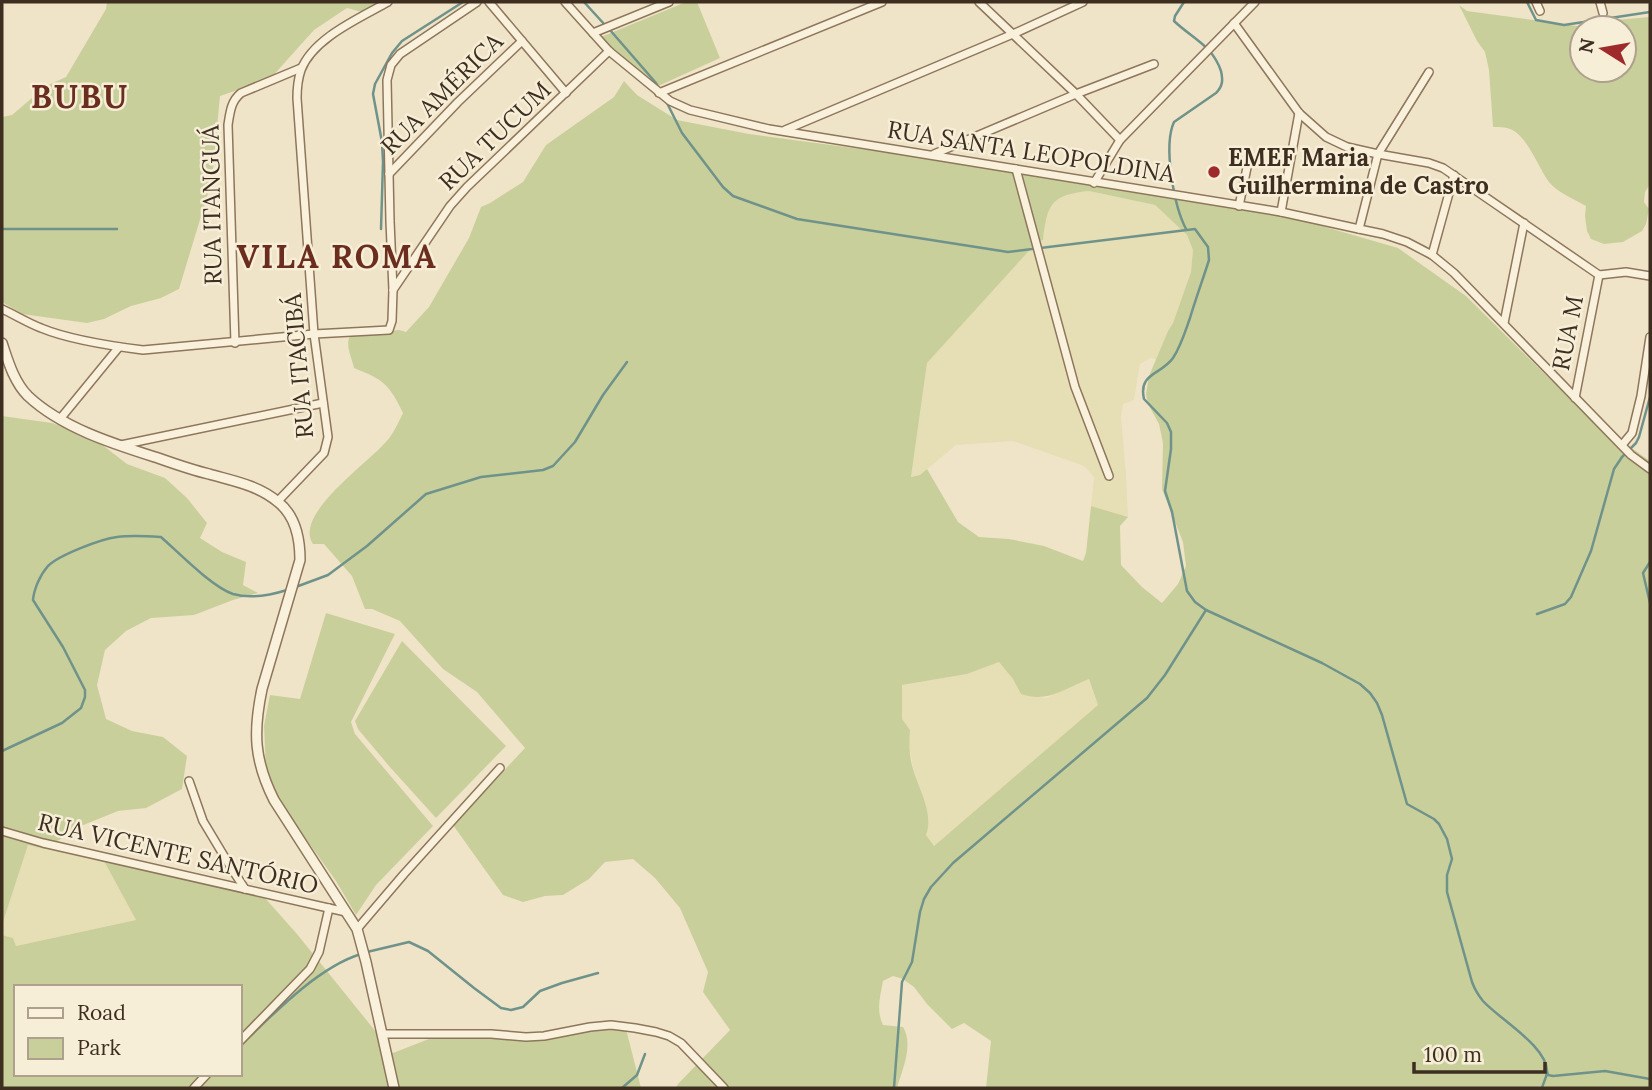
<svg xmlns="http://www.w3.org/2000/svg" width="1652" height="1090" viewBox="0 0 1652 1090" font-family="Lora,serif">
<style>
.farmland{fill:#e6deb5}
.green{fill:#c9cf9b;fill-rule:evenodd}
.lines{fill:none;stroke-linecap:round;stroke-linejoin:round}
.stream{stroke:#6f938a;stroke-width:2.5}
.minor-casing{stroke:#8d765c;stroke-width:10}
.tertiary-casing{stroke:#8d765c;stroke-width:12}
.minor{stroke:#faf1dc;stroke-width:7}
.tertiary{stroke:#faf1dc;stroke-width:9}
.poi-dot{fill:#9e2a2b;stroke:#f7eed8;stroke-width:2.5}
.labels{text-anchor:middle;stroke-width:5;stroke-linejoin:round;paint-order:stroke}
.street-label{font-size:24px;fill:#3d2e20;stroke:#f7eed8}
.poi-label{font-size:24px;font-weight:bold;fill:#3d2e20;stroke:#f7eed8;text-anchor:start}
.district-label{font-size:32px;font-weight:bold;letter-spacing:2px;fill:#6b2e1e;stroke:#f7eed8}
</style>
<rect width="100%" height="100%" fill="#f0e4c8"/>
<g class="farmland">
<path d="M 1089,191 L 1155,205 L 1187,235 L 1193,250 L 1191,272 L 1173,323 L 1168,331 L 1157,360 L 1151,358 L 1140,364 L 1134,400 L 1123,404 L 1121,417 L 1126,474 L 1128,517 L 1091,506 L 1094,477 L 1084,466 L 1013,441 L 956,445 L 920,475 L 911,477 L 927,363 L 1037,242 L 1043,240 L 1045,221 L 1049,207 L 1060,198 L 1074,193 Z"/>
<path d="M 999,662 L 1013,679 L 1021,694 L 1046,698 L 1089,679 L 1098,705 L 934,846 L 926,835 L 922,793 L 913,768 L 909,744 L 910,730 L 902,719 L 902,685 L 967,674 Z"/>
<path d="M 28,845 L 104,861 L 136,920 L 16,946 L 13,938 L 2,935 L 2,925 Z"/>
</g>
<g class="green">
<path d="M 107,2 L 379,2 L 362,12 L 347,8 L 314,30 L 270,79 L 220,96 L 212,180 L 179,289 L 161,298 L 131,306 L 104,319 L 87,323 L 22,314 L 2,302 L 2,117 L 12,115 L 46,86 L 66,77 L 106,9 Z"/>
<path d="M 686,2 L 697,2 L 720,58 L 656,87 L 601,37 Z"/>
<path d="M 1459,5 L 1467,11 L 1577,26 L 1593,22 L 1650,17 L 1650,184 L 1645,192 L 1644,202 L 1649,209 L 1646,224 L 1642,231 L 1623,242 L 1604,244 L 1591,239 L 1587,231 L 1585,216 L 1586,206 C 1574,199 1558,193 1549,182 C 1538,168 1528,136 1510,129 C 1505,127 1498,127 1493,127 L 1489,70 L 1485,52 L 1477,41 ZM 1582,28 L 1624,28 L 1624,70 L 1582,70 Z"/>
<path d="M 624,81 L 637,95 L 677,120 L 749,134 L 950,161 L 1146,194 L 1284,215 L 1398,248 L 1466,296 L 1577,406 L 1616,437 L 1650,461 L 1650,1088 L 986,1088 L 991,1041 L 964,1023 L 952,1029 L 927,1004 L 914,987 L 903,979 L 893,976 L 883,981 C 880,997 876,1010 883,1025 L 903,1027 C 914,1045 902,1070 897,1088 L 676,1088 L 678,1084 L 730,1030 L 703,992 L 708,972 L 680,908 L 655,878 L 633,859 L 605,862 L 589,879 L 563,895 L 545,896 L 523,902 L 503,895 L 453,825 L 525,748 L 477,692 L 443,669 L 400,621 L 372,609 L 365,609 L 352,576 L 324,544 L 313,544 C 292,513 375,459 390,437 C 395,430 399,421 403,413 C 389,384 384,380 354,368 C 352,357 344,345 351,334 L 399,330 L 406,332 L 429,307 L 469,238 L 481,207 L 490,203 L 523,182 L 546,145 L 614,97 ZM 1089,191 L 1155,205 L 1187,235 L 1193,250 L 1191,272 L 1173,323 L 1168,331 L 1149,376 L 1146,394 L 1148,404 L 1159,424 L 1163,443 L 1162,489 L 1183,542 L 1186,566 L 1178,584 L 1162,603 L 1142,587 L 1121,565 L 1120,526 L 1128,517 L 1091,506 L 1086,553 L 1083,561 L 1044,546 L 1009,539 L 979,537 L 958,522 L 927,469 L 920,475 L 911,477 L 927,363 L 1037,242 L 1043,240 C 1047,204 1051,195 1089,191 ZM 999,662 L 1013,679 L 1021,694 C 1048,703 1064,689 1089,679 L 1098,705 L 934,846 L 926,835 C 934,814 919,789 913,769 C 909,756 909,743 910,730 L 902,719 L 902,685 L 967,674 Z"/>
<path d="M 2,416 L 52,423 L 92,437 L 127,464 L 165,478 L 187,498 L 207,523 L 200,538 L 222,552 L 246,562 L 243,585 L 258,593 L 233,600 L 194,615 L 151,618 L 126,631 L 105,650 L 97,685 L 106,719 L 132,731 L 163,737 L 187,756 L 182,789 L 146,808 L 118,811 L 81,826 L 45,849 L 28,845 L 2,925 Z"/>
<path d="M 326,613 L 395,634 L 351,722 L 355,734 L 433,826 L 376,885 L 356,915 L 336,881 L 279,801 L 266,769 L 264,726 L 270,695 L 300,699 Z"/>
<path d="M 402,641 L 506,746 L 436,818 L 389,766 L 358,729 L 355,721 Z"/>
<path d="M 104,861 L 265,898 L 297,934 L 393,1053 L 439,1035 L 527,1040 L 586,1031 L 626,1029 L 641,1088 L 2,1088 L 2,935 L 13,938 L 16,946 L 136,920 ZM 16,987 L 240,987 L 240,1074 L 16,1074 Z"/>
</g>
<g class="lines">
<g class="stream">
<path d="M 584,2 L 605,25"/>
<path d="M 1184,2 L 1175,16 L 1174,21 C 1193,39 1212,45 1221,71 C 1223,80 1223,86 1216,93 L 1174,122 C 1163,146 1174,206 1186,229"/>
<path d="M 1527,2 L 1536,20 L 1564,25 L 1650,12"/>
<path d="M 610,30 L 656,83 L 659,89"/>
<path d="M 666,101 L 682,133 L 723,187 L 733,196 L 797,219 L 1008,252 L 1195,229 L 1208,247 L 1209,260 C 1203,279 1196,298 1190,318 C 1185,332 1181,346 1173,358 C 1161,375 1138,373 1144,399 L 1167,423 L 1171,432 L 1171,449 L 1165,491 L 1172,512 L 1187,591 L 1195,602 L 1206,610 L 1322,663 L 1360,684 L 1370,693 L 1377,703 L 1382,715 L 1407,804 L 1434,819 L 1439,824 L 1447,839 L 1452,859 L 1447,875 L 1447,892 L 1472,982 C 1475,990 1478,995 1483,1001 C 1499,1019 1549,1047 1547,1073 C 1546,1078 1543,1084 1542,1088"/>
<path d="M 2,229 L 117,229"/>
<path d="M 381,229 L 383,162 L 382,142 L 373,94 L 375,84 L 392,53 L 402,41 L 463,2"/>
<path d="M 1650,562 L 1643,573 L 1650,603"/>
<path d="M 293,588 L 328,575 L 367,546 L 426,494 L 481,477 L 543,470 L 553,466 L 575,442 L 603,395 L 627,362"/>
<path d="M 1537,614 L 1565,604 L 1571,597 L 1591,551 L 1614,469 L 1622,457 L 1636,443 L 1639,437 L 1650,397"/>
<path d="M 2,751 L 62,723 L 81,708 L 85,697 L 85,690 L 63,647 L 33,600 C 34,589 40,575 48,566 C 59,555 101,539 117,537 C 132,535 146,536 161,537 C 178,552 212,587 233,594 C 250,599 271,595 287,590"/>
<path d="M 367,952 L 409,942 L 428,951 L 474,988 L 501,1008 L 511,1010 L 523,1007 L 540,991 L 562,983 L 598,973"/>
<path d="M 240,1046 C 272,1015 318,967 361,954"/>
<path d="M 1547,1072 L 1548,1075 L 1553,1076 L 1605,1071 L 1650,1079"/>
<path d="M 622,1088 L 637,1075 L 645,1054"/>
<path d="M 894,1088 L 902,982 L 912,962 L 920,912 L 924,899 L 931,887 L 953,863 L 1147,698 L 1165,675 L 1206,610"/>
</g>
<g class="minor-casing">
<g id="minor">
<path d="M 489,2 L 566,93"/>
<path d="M 565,2 L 609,51 L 670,101 L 690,110 L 769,129 L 1281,212 L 1359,229 L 1383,234 L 1407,242 L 1432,255 L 1454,273 L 1631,455 L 1650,469"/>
<path d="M 979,2 L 1076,94 L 1120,140"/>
<path d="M 1536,2 L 1540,11"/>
<path d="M 1600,2 L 1603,13"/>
<path d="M 1234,23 L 1299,113 L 1326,137 L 1347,147 L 1378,154 L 1429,163 L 1443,168 L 1599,275"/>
<path d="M 593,33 L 669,2"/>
<path d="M 659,93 L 882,2"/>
<path d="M 785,130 L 1013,34 L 1083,2"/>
<path d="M 934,154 L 1076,94 L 1154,64"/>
<path d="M 1016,169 L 1075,387 L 1109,476"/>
<path d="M 389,174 L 458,102 L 522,41"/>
<path d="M 1094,183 L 1120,140 L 1255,2"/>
<path d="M 1239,206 L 1249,158"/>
<path d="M 1281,212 L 1299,113"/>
<path d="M 1359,229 L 1378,154 L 1429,72"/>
<path d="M 1432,255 L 1454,175"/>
<path d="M 1599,275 L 1626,272 L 1650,276"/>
<path d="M 393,290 L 450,206 L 467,187 L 609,51"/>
<path d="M 2,309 C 15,315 28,323 41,328 C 70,340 111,346 143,350 L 314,334 L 389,330 L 392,321 L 393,290 L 390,221 L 387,80 L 391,65 L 400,54 L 477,2"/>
<path d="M 1504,323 L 1524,223"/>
<path d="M 235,343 L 228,125 C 230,112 231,101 241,93 L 301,68"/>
<path d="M 1575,398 L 1599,275"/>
<path d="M 60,419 L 119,347"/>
<path d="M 121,445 L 323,403"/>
<path d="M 1622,445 L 1632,433 L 1641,396 L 1650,337"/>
<path d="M 278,501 L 324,453 L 328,437 L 314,334 L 297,98 C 297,89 298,79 301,70 C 313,38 360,18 388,2"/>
<path d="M 189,781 L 203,821 L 230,866 L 245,889"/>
<path d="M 2,831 L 43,843 L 346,912"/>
<path d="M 357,929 L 404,874 L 500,768"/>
<path d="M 382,1034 L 491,1034 L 526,1037 L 544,1036 L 590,1027 L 611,1025 L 635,1028 L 656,1032 L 669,1036 L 681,1043 L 724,1088"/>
<path d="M 240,1041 L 310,969 L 319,952 L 329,908"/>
<path d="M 194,1088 L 207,1074"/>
</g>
</g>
<g class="tertiary-casing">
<path id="tertiary" d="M 2,343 C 8,361 14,382 28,396 C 62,428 114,444 158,458 C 175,464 192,470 209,474 C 233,481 258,485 278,502 C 296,516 300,538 300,560 L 262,689 C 253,732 254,760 274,800 L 357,929 L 366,962 L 394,1088"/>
</g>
<use href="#minor" class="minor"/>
<use href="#tertiary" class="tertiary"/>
</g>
<circle class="poi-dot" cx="1214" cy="172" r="7"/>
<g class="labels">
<g class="street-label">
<text transform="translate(442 94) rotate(-45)" y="8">RUA AMÉRICA</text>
<text transform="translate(495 136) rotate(-44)" y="8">RUA TUCUM</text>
<text transform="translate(1031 152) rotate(9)" y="8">RUA SANTA LEOPOLDINA</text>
<text transform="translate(212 205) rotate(-91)" y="8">RUA ITANGUÁ</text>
<text transform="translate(1568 333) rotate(-79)" y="8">RUA M</text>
<text transform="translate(299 366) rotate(-95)" y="8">RUA ITACIBÁ</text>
<text transform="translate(178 854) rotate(13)" y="8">RUA VICENTE SANTÓRIO</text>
</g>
<g class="poi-label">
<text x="1228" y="166">EMEF Maria<tspan x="1228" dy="28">Guilhermina de Castro</tspan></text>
</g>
<g class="district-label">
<text x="80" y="108">BUBU</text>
<text x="337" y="268">VILA ROMA</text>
</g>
</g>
<rect width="1652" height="1090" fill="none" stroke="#3d2e20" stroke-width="7"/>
<rect x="14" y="985" width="228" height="91" fill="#f7eed8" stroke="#ada18e" stroke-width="2"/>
<rect x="28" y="1008" width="35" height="10" fill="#faf1dc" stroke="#ada18e" stroke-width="2"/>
<text x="77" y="1020" font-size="21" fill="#3d2e20">Road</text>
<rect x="28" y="1038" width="35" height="21" fill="#c9cf9b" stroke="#ada18e" stroke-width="2"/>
<text x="77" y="1055" font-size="21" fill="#3d2e20">Park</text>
<g transform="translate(1603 49) rotate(281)"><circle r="33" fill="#f7eed8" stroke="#ada18e" stroke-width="2"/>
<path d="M0-5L12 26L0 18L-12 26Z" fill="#9e2a2b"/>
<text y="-10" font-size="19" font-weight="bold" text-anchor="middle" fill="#3d2e20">N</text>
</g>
<path d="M1414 1062v10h131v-10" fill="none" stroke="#3d2e20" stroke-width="3.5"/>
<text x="1424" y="1062" font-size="21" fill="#3d2e20" stroke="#f7eed8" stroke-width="5" paint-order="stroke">100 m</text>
</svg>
